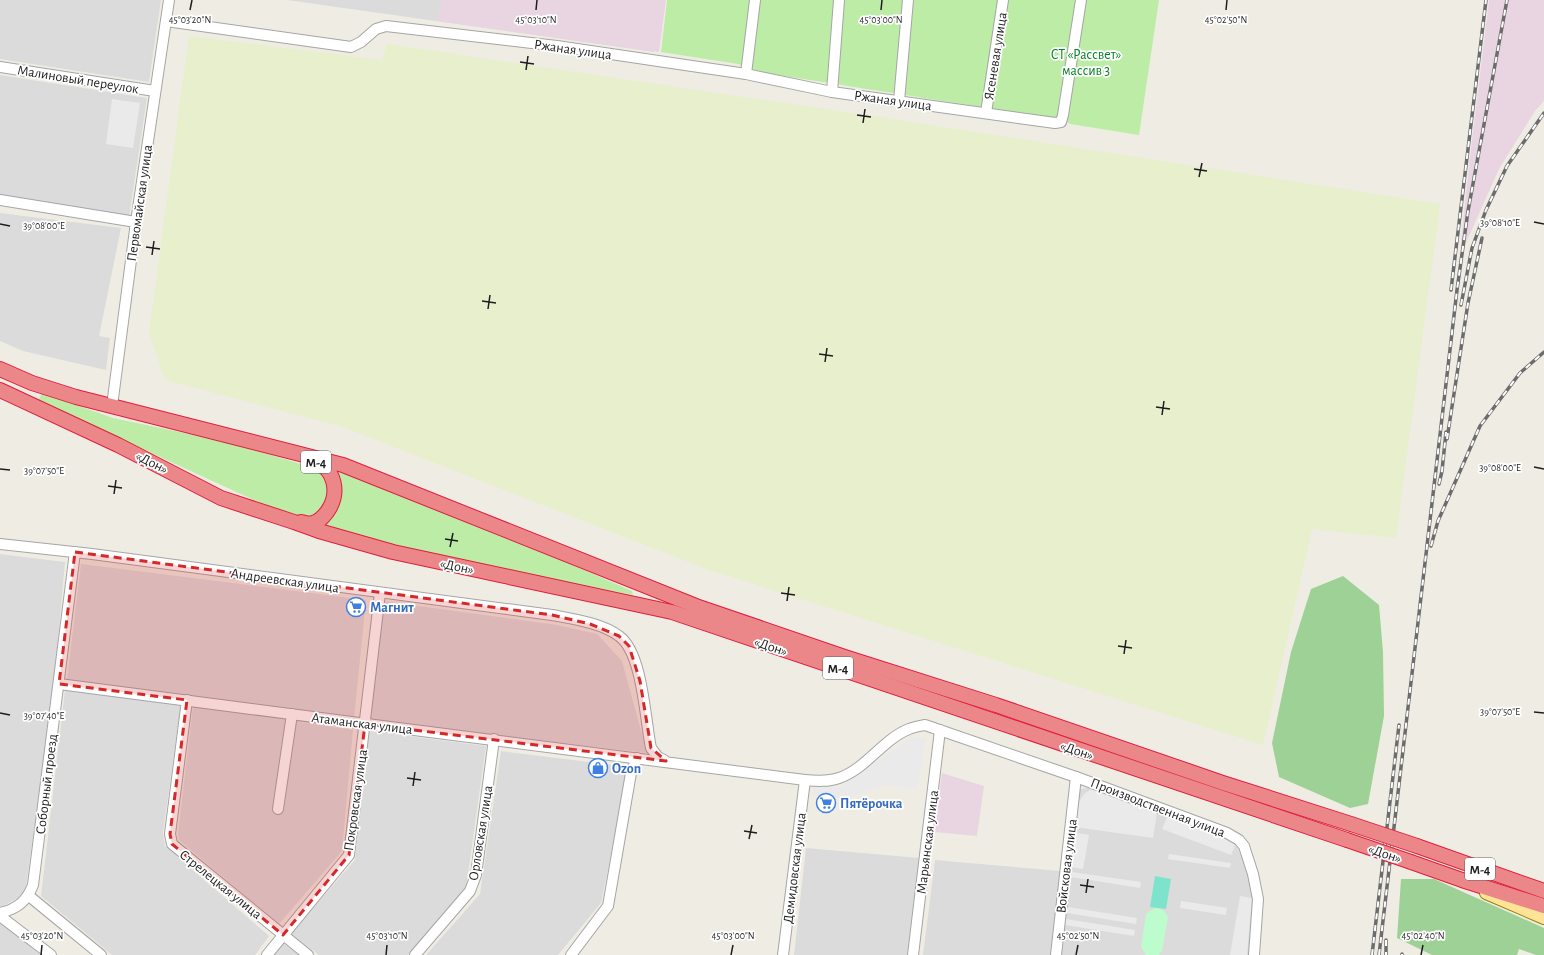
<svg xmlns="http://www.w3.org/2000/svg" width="1544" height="955" viewBox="0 0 1544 955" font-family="'Alegreya Sans',sans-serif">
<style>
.residential{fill:#dcdbdb}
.industrial{fill:#e9d5e2}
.farmland{fill:#e7efcd}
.grass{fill:#bceca6}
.forest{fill:#9dd196}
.park{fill:#bdfccd}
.pitch{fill:#7de3cd}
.parking{fill:#eaeaea}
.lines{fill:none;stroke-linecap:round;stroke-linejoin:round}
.minor-casing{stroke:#a5a5a5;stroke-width:12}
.major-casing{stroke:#978000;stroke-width:14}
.highway-casing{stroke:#e21b3d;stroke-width:16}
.minor{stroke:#fff;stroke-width:10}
.major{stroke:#ffe498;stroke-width:12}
.highway{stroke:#eb8788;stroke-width:14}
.rail-casing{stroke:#6c6c6c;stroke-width:3.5}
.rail{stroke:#fff;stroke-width:2;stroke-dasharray:6;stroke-linecap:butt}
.highway-bridge-casing{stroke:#e21b3d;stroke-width:16;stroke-linecap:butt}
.highway-bridge{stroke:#eb8788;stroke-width:14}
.marked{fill:#d62828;fill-opacity:0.2;stroke:#d62828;stroke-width:3;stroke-dasharray:8 5;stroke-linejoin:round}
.ticks{fill:none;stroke:#1e1e1e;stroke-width:1.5}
.labels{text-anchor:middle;stroke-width:3.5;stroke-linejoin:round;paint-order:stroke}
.shield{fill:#fff;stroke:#626262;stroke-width:1}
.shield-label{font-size:13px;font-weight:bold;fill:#1e1e1e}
.street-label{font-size:14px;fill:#1e1e1e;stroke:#fff}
.park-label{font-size:14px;fill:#068126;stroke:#fff}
.shop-label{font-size:14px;font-weight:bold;fill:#366cbe;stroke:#fff;text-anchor:start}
.ticks-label{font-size:10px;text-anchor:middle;fill:#1e1e1e;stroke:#fff;stroke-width:3.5;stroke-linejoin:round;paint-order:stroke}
</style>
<rect width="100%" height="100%" fill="#efede3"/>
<g class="residential">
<path d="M 0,0 L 161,0 L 149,82 L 0,59 Z"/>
<path d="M 287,0 L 661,0 L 654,52 Z"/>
<path d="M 0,75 L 147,98 L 129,217 L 0,196 Z"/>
<path d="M 0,213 L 121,228 L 99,336 L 110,338 L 106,370 L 23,351 L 0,341 Z"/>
<path d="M 0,554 L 65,562 L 54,686 L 25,894 L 3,906 L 0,906 Z"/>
<path d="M 81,564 L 366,600 L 354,718 L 67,680 Z"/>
<path d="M 382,601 L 557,625 L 597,634 L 622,661 L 647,753 L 370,720 Z"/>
<path d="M 65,690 L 181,704 L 163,833 L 165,846 L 269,936 L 255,955 L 112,955 L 41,896 Z"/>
<path d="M 193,706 L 353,730 L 342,851 L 279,924 L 179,840 L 178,834 Z"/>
<path d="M 369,731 L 486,746 L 466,888 L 408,955 L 319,955 L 291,933 L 355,860 Z"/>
<path d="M 501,751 L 629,767 L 601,903 L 558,955 L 426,955 L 480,894 Z"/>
<path d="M 1092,787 L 1235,842 L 1248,871 L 1255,902 L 1249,955 L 1058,955 L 1077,798 L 1081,789 Z"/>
<path d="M 806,848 L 919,858 L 907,955 L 794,955 Z"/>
<path d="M 935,860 L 1060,871 L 1050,955 L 923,955 Z"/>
<path d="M 0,921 L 40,955 L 0,955 Z"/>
<path d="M 282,942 L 299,955 L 273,955 Z"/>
</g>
<g class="industrial">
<path d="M 441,0 L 666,0 L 659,52 L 437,21 Z"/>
<path d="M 1489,0 L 1544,0 L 1544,101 L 1535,111 L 1499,169 L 1465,245 L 1461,241 L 1469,165 Z"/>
<path d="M 942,773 L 984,786 L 977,836 L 934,832 Z"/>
</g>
<path class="farmland" d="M 189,36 L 382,60 L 387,44 L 866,115 L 1440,204 L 1396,538 L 1312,529 L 1263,745 L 709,570 L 340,426 L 165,380 L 149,333 Z"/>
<g class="grass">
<path d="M 667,0 L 1159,0 L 1139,135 L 1070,124 L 1064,120 L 753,71 L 738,64 L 661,52 Z"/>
<path d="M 42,393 L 113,418 L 227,442 L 318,469 C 331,483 328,487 327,505 C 314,518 306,518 289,516 L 38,401 Z"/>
<path d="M 336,469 L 419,498 L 632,591 L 633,595 L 411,551 L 353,535 L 319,523 L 340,497 L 341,484 Z"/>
</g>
<g class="forest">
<path d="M 1343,576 L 1379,605 L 1383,652 L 1384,716 L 1368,804 L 1350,808 L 1279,777 L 1272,743 L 1291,652 L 1311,589 Z"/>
<path d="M 1401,879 L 1434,879 L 1544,928 L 1544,955 L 1536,955 L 1519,949 L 1517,955 L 1432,955 L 1397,938 Z"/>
</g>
<path class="park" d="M 1157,908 L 1163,910 L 1168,917 L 1162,951 L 1159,955 L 1146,955 L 1141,947 L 1146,914 L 1151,910 Z"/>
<path class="pitch" d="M 1155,876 L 1171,879 L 1166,909 L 1150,907 Z"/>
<g class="parking">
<path d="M 112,99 L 140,103 L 133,148 L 106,144 Z"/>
<path d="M 911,737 L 926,738 L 917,789 L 888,785 L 845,799 L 812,795 L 813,784 L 840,787 Z"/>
<path d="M 1093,788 L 1157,813 L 1153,838 L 1075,827 L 1079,802 L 1084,794 Z"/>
<path d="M 1167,817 L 1236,843 L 1231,855 L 1162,829 Z"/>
<path d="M 1077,833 L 1089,835 L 1083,869 L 1071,867 Z"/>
<path d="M 1169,854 L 1231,863 L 1230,868 L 1168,859 Z"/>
<path d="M 1072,872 L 1141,882 L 1140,888 L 1071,877 Z"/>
<path d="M 1240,896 L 1252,898 L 1247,955 L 1230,955 Z"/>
<path d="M 1181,901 L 1227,908 L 1226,915 L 1180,908 Z"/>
<path d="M 1068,907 L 1137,918 L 1136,924 L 1067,913 Z"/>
<path d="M 1066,919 L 1135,930 L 1134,936 L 1065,925 Z"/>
</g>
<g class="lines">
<g class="minor-casing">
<g id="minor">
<path d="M 166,21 L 351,47 L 361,42 L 376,29 L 386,26 L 557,46 L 746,74 L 832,92 L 1055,123 L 1061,122 L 1063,115 L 1081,0"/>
<path d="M 0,67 L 155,91"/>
<path d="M 746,74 L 755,0"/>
<path d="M 832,92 L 839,0"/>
<path d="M 899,101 L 908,0"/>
<path d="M 986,113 L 1003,0"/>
<path d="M 0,200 L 136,222"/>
<path d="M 112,406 L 136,222 L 169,0"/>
<path d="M 0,544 L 92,554 L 552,615 C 573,619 602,623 619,636 C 643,653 645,720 651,748 L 658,757 L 664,760"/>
<path d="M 59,684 C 162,697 264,711 367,724 C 513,742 659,760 805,780 C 816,781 828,782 839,778 C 866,769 883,739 909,729 C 914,727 920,726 925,725 L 1076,777 L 1227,833 L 1239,840 L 1244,846 L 1253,874 L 1258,899 L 1254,955"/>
<path d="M 187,700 L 170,834 L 172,844 L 308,955"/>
<path d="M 278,809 L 292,714"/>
<path d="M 29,896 L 101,955"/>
<path d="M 0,913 C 17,909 27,901 33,885 L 75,552"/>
<path d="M 0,916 L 51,955"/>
<path d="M 267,955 L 349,855 L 380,593"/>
<path d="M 415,955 L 470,891 L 476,875 L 494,739"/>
<path d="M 571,955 L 608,906 L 631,773 L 637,758"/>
<path d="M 783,955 L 805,780"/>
<path d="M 913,955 L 940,730"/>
<path d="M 1056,955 L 1076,777"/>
</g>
</g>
<g class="major-casing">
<path id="major" d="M 1486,893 L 1544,918"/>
</g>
<g class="highway-casing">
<g id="highway">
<path d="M 0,369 L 32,383 L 76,397 L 343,465 L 696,606 L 845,657 L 996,705 L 1223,783 L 1351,824"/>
<path d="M 0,390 L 118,445 L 221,498 L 294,522 L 319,531 L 393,552 L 672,612 L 1347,840"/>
<path d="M 301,522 C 305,523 310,524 313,523 C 320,521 323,517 327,512 C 340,494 336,468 313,461"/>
<path d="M 1417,846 L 1544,891"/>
<path d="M 1411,862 L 1462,880 L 1544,906"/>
</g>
</g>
<use href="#minor" class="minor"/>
<use href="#major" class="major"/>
<use href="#highway" class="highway"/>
<g class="rail-casing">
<g id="rail">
<path d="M 1451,290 L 1486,0"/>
<path d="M 1461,305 L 1472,248 L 1486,210 L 1507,166 L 1544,113"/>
<path d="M 1447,439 L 1468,303 L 1482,238"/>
<path d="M 1439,484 L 1442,471 L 1446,432"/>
<path d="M 1431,546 L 1438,521 L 1480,426 L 1520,373 L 1544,352"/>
<path d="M 1386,940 L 1386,955"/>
<path d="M 1402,954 L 1402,955"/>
<path d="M 1372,955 L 1399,725"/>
<path d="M 1379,955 L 1457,290 L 1468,211 L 1507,0"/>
</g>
</g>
<use href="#rail" class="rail"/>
<g class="highway-bridge-casing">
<g id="highway-bridge">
<path d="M 1351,824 L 1417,846"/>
<path d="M 1347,840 L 1411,862"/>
</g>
</g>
<use href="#highway-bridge" class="highway-bridge"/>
</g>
<path class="marked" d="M 75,552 L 552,615 L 590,624 L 619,636 L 629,646 L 640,681 L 651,748 L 666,761 L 365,724 L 349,855 L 283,935 L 172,844 L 170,834 L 187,700 L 59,684 Z"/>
<path class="ticks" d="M 190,10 L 192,0M 536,10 L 537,0M 881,10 L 882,0M 1226,10 L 1227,0M 520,62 L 534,64M 526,70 L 528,56M 857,115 L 871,117M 863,123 L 865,109M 1194,169 L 1207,171M 1199,177 L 1202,163M 1534,222 L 1544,224M 0,224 L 10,226M 146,247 L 160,249M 152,255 L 154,241M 482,301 L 496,303M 488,309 L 490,295M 819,354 L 833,356M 825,362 L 827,348M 1156,407 L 1170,409M 1162,415 L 1164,401M 1534,467 L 1544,469M 0,469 L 10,470M 108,486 L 122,488M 114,494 L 116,480M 445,539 L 458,541M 450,547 L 453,533M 781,593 L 795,595M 787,601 L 789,587M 1118,646 L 1132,648M 1124,654 L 1126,640M 1534,712 L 1544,713M 0,713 L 10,715M 407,778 L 421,780M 413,786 L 415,772M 744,831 L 757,833M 749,839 L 752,825M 1080,885 L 1094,887M 1086,893 L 1088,879M 41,955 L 42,945M 386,955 L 387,945M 731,955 L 733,945M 1076,955 L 1078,945M 1421,955 L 1423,945"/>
<defs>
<g id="supermarket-ring" transform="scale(1)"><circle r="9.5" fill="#fff" stroke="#3f7fe0" stroke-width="1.5"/><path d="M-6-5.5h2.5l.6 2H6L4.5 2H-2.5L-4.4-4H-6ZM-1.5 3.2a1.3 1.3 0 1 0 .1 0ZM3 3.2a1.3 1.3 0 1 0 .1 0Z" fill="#3f7fe0"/></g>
<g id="shop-ring" transform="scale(1)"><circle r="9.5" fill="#fff" stroke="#3f7fe0" stroke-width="1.5"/><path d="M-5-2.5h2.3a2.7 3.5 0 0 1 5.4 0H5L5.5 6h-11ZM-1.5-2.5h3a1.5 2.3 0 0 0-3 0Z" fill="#3f7fe0"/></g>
</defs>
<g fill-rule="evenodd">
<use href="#supermarket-ring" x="356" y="607"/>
<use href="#shop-ring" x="598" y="768"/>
<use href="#supermarket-ring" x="826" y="803"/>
</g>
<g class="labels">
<g class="shield">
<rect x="301" y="451" width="30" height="22" rx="3"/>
<rect x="823" y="657" width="30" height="22" rx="3"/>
<rect x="1465" y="858" width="30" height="22" rx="3"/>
</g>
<g class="shield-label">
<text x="316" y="467">М-4</text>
<text x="838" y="673">М-4</text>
<text x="1480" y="874">М-4</text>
</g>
<g class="street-label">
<text transform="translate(573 49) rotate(8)" y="5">Ржаная улица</text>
<text transform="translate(995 56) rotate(-81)" y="5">Ясеневая улица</text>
<text transform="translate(78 79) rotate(9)" y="5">Малиновый переулок</text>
<text transform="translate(893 100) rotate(8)" y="5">Ржаная улица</text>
<text transform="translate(139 203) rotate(-82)" y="5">Первомайская улица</text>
<text transform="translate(152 462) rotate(27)" y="5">«Дон»</text>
<text transform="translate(457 566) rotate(12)" y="5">«Дон»</text>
<text transform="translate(285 580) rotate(8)" y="5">Андреевская улица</text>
<text transform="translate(771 646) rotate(19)" y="5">«Дон»</text>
<text transform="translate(362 723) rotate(7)" y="5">Атаманская улица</text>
<text transform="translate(1077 750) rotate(19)" y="5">«Дон»</text>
<text transform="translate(46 784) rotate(-83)" y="5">Соборный проезд</text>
<text transform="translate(355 800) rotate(-82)" y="5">Покровская улица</text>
<text transform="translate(1158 807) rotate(21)" y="5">Производственная улица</text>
<text transform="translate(480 833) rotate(-81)" y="5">Орловская улица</text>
<text transform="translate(927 842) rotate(-83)" y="5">Марьянская улица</text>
<text transform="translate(1385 853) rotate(19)" y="5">«Дон»</text>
<text transform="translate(1066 866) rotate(-83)" y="5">Войсковая улица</text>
<text transform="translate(794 868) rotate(-83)" y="5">Демидовская улица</text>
<text transform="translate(221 884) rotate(39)" y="5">Стрелецкая улица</text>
</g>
<g class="park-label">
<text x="1086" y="59">СТ «Рассвет»<tspan x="1086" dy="16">массив 3</tspan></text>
</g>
<g class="shop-label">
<text x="370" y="612">Магнит</text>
<text x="612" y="773">Ozon</text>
<text x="840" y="808">Пятёрочка</text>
</g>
</g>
<g class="ticks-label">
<text x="190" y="23">45°03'20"N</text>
<text x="536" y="23">45°03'10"N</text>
<text x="881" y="23">45°03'00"N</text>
<text x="1226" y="23">45°02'50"N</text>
<text x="1500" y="226">39°08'10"E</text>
<text x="44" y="229">39°08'00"E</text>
<text x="1500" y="471">39°08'00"E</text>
<text x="44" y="474">39°07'50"E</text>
<text x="1500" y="715">39°07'50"E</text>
<text x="44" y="719">39°07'40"E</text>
<text x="42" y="939">45°03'20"N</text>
<text x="387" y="939">45°03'10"N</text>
<text x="733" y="939">45°03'00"N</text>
<text x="1078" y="939">45°02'50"N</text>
<text x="1423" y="939">45°02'40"N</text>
</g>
</svg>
